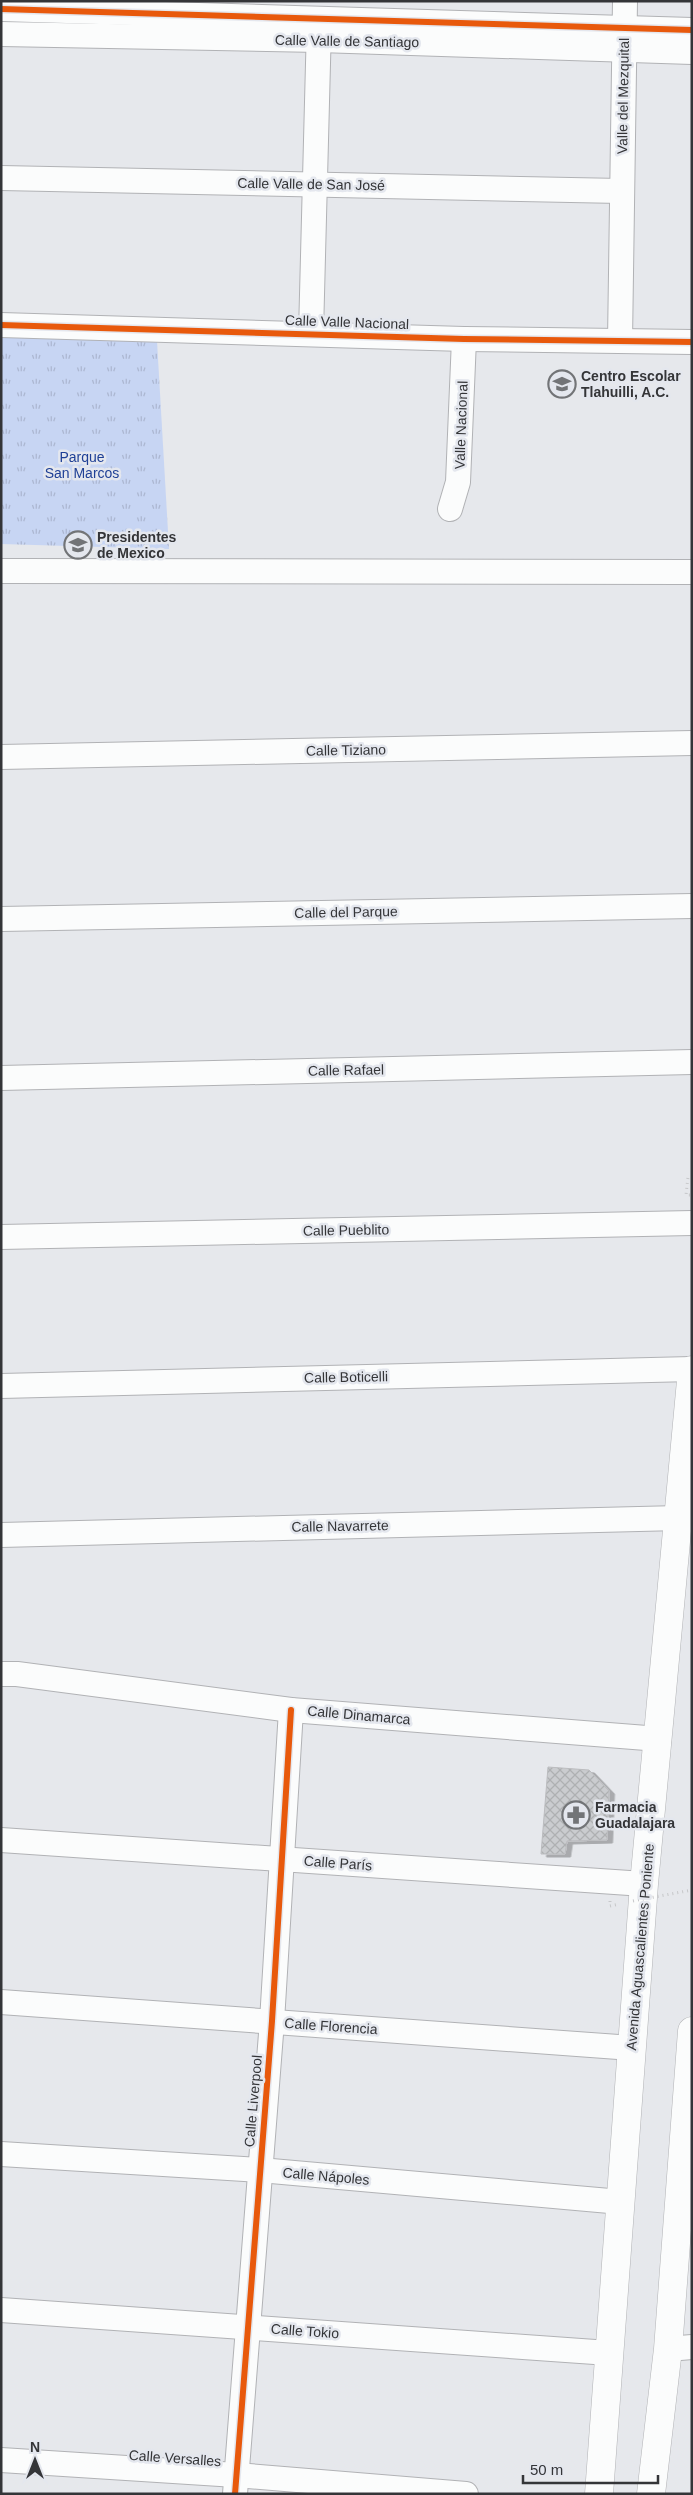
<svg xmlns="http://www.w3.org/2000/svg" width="693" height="2495" viewBox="0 0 693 2495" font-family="Arial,sans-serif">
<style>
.grass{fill:url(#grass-tufts)}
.building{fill:url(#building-cross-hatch);stroke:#bbbcbf;filter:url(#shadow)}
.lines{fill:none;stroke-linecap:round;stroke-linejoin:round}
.minor-casing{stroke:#b1b2b5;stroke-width:26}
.major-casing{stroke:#b1b2b5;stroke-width:29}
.path{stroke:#c6c7c9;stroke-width:3;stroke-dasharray:1 4;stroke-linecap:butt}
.minor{stroke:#fbfcfc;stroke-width:24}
.major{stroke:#fbfcfc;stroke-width:28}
.path-bridge{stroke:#c6c7c9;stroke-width:3;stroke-dasharray:1 4;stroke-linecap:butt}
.cycleway-casing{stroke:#e4e7ee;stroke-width:9}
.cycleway{stroke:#e8590c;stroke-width:6}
.labels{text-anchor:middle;stroke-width:5;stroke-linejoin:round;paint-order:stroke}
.street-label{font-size:14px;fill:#343538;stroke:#e4e7ee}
.poi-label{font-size:14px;font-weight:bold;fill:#343538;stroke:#e4e7ee;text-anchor:start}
.park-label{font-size:14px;fill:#1f4096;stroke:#e4e7ee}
</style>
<defs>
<pattern id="grass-tufts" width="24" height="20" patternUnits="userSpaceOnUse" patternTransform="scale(1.25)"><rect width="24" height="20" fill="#c7d5f3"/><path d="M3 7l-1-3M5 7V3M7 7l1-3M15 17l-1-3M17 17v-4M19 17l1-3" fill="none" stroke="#acb7d1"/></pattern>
<pattern id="building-cross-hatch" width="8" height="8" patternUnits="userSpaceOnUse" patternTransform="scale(1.25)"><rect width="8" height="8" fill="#cacccf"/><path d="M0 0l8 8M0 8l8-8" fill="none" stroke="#aeb0b2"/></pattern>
<filter id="shadow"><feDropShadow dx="5.5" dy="3" stdDeviation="0" flood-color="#0004"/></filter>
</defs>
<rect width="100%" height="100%" fill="#e6e8ec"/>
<path class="grass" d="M 1,336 L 157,341 L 169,549 L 1,544 Z"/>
<path class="building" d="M 548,1767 L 589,1770 L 609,1791 L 607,1840 L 567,1841 L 565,1854 L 541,1854 Z"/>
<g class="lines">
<g class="minor-casing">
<g id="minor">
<path d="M 1,9 L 692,30"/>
<path d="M 1,34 L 319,40 L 692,52"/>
<path d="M 1,178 L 621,191"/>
<path d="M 1,325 L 464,339 L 692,342"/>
<path d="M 311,333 L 319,25"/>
<path d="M 620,341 L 625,1"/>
<path d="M 450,509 L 458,482 L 464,339"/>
<path d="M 1,571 L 692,572"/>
<path d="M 1,757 L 692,743"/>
<path d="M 1,919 L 692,906"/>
<path d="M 1,1078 L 692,1062"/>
<path d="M 1,1237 L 692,1223"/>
<path d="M 1,1386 L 692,1369"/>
<path d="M 1,1535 L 679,1518"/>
<path d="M 1,1674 L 17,1674 L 291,1710 L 659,1739"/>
<path d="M 1,1840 L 644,1884"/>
<path d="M 1,2002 L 632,2048"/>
<path d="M 1,2154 L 260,2170 L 621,2202"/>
<path d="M 1,2310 L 609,2353"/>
<path d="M 668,2349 L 692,2347"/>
<path d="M 1,2460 L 236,2475 L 466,2494"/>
<path d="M 235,2494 L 272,2021 L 291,1710"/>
</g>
</g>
<g class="major-casing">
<g id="major">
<path d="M 599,2494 L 644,1884 L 692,1370"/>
<path d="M 651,2494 L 668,2349 L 692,2031"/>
</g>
</g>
<g class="path">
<path d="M 692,1177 L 688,1177 L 686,1195 L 692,1195"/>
<path d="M 610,1901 L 610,1906 L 619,1904"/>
</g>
<use href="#minor" class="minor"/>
<use href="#major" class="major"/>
<path class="path-bridge" d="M 633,1901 L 692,1890"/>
<g class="cycleway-casing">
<g id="cycleway">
<path d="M 1,9 L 692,30"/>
<path d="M 1,325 L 464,339 L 692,342"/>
<path d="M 235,2494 L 272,2021 L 291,1710"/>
</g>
</g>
<use href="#cycleway" class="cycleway"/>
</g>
<defs>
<g id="school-ring" transform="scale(1.4375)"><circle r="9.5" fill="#e4e7ee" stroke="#727477" stroke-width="1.5"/><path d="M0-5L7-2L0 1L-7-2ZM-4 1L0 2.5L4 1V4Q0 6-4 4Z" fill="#727477"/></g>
<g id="pharmacy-ring" transform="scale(1.4375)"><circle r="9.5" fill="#e4e7ee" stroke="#727477" stroke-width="1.5"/><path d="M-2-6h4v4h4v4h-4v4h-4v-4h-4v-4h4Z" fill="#727477"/></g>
</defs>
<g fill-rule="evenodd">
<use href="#school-ring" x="562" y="384"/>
<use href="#school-ring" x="78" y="545"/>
<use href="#pharmacy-ring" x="576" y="1815"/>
</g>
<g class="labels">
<g class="street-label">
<text transform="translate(347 41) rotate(1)" y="5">Calle Valle de Santiago</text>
<text transform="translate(623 96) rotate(-89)" y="5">Valle del Mezquital</text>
<text transform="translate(311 184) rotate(1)" y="5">Calle Valle de San José</text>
<text transform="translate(347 322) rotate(2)" y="5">Calle Valle Nacional</text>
<text transform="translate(461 425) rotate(-88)" y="5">Valle Nacional</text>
<text transform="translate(346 750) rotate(-1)" y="5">Calle Tiziano</text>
<text transform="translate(346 912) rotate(-1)" y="5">Calle del Parque</text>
<text transform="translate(346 1070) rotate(-1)" y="5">Calle Rafael</text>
<text transform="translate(346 1230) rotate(-1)" y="5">Calle Pueblito</text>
<text transform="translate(346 1377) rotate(-1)" y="5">Calle Boticelli</text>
<text transform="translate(340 1526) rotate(-1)" y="5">Calle Navarrete</text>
<text transform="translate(359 1715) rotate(5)" y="5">Calle Dinamarca</text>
<text transform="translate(338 1863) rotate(4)" y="5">Calle París</text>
<text transform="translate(640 1947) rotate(-85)" y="5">Avenida Aguascalientes Poniente</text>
<text transform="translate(331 2026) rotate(4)" y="5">Calle Florencia</text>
<text transform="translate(253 2101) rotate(-85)" y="5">Calle Liverpool</text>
<text transform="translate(326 2176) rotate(5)" y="5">Calle Nápoles</text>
<text transform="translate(305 2331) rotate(4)" y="5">Calle Tokio</text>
<text transform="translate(175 2458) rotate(4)" y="5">Calle Versalles</text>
</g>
<g class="poi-label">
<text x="581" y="381">Centro Escolar<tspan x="581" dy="16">Tlahuilli, A.C.</tspan></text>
<text x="97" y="542">Presidentes<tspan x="97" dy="16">de Mexico</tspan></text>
<text x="595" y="1812">Farmacia<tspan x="595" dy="16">Guadalajara</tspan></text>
</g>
<g class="park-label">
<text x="82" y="462">Parque<tspan x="82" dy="16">San Marcos</tspan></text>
</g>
</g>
<rect width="693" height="2495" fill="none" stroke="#343538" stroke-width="5"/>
<g transform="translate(35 2460)" stroke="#e4e7ee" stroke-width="4" paint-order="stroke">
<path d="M0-4L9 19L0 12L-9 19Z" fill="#343538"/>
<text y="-8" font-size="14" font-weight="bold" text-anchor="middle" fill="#343538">N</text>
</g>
<path d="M523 2475v8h135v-8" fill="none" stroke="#343538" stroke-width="2.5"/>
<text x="530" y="2475" font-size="15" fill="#343538" stroke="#e4e7ee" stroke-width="4" paint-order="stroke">50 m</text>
</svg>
